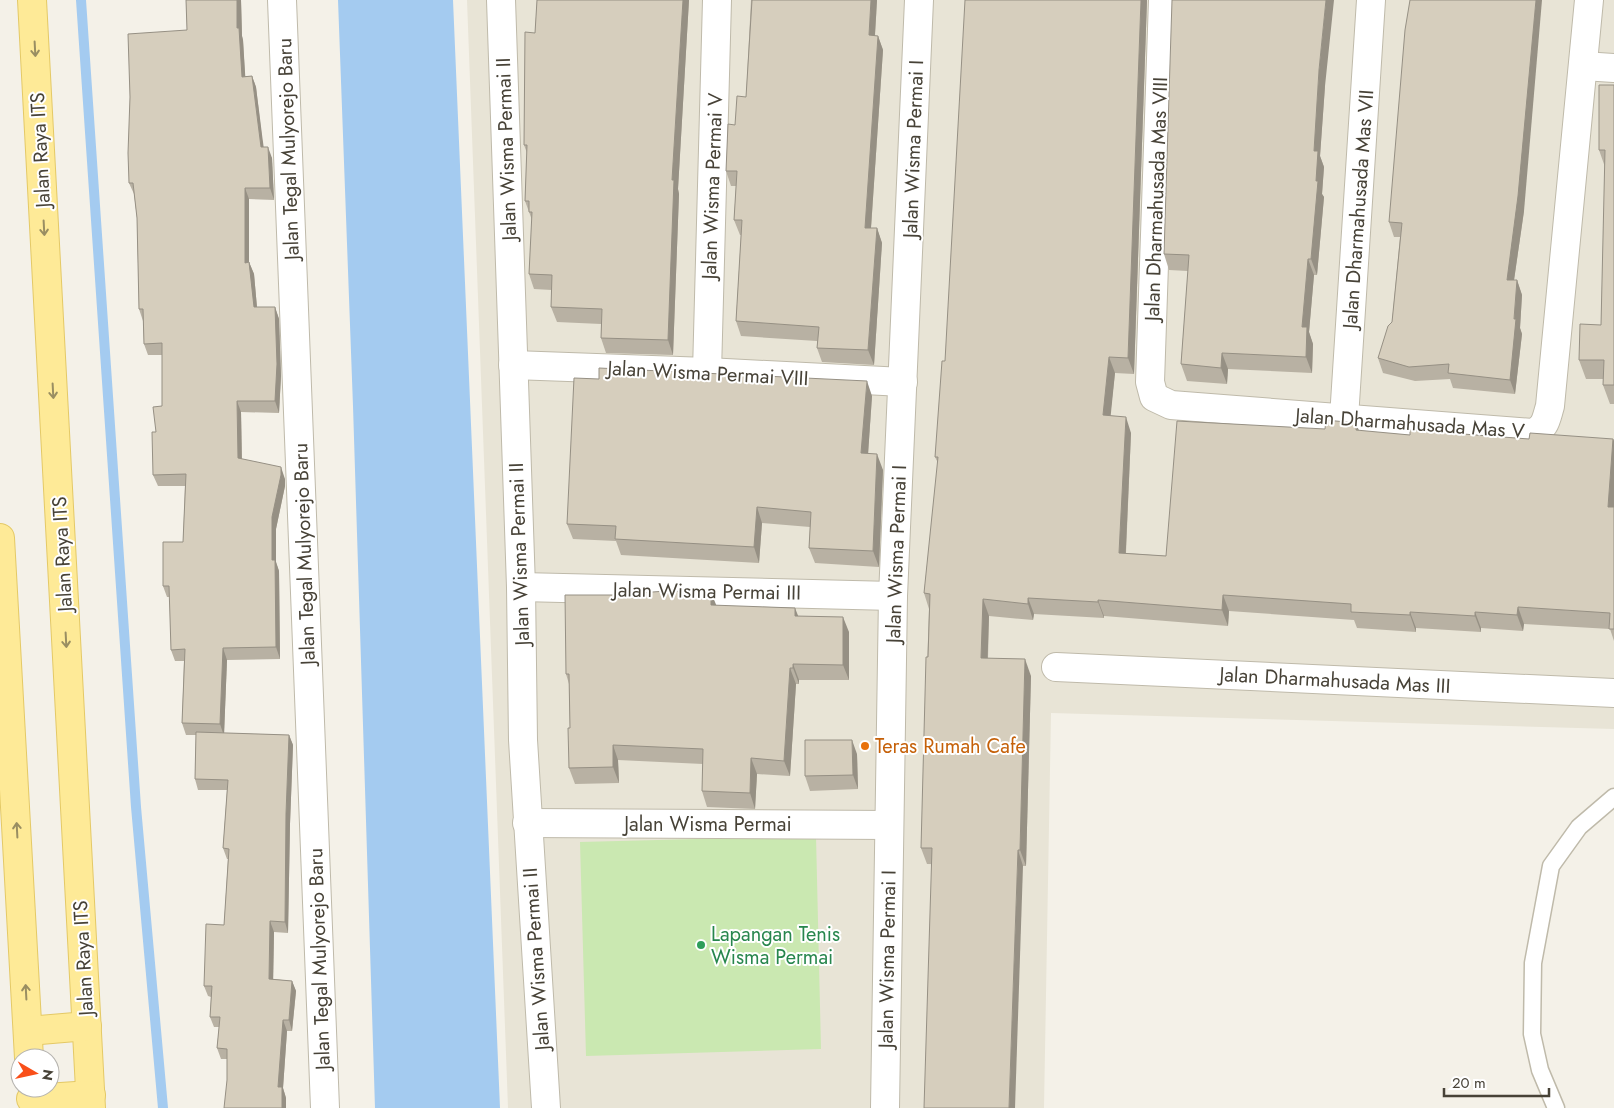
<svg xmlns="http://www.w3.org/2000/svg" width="1614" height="1108" viewBox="0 0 1614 1108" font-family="Jost,sans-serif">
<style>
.residential{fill:#e8e4d6}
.pitch{fill:#cae8b1}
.water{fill:#a4cbf0}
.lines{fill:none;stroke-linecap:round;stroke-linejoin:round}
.stream{stroke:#a4cbf0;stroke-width:10}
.service-casing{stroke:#bfbaaa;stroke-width:19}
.minor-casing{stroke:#bfbaaa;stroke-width:30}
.primary-casing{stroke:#e4c966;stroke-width:30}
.service{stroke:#fff;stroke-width:16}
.minor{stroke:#fff;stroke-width:28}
.primary{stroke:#feea97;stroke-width:28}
.wall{fill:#b8b1a3}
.shaded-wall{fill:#969084}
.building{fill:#d6cebd;stroke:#969084}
.oneway{stroke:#998e62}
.food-dot{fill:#e8710a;stroke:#fff;stroke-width:2}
.leisure-dot{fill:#2e9e5b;stroke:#fff;stroke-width:2}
.labels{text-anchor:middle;stroke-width:4;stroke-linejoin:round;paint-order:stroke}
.street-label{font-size:20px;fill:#474237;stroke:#fff}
.food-label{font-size:20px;fill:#c56008;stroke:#fff;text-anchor:start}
.leisure-label{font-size:20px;fill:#27864d;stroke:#fff;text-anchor:start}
</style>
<rect width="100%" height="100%" fill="#f4f1e8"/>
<path class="residential" d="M 467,0 L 1614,0 L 1614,729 L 1051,713 L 1044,1108 L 508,1108 Z"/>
<path class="pitch" d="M 816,836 L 821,1049 L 586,1056 L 580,842 Z"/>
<path class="water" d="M 338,0 L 453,0 L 500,1108 L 375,1108 L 353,406 Z"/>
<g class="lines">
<path class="stream" d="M 81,0 L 136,807 L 163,1108"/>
<g class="service-casing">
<path id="service" d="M 1556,1108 L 1540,1070 L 1532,1034 L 1533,963 L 1551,866 L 1579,827 L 1614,797"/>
</g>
<g class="minor-casing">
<g id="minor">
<path d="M 282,0 L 325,1108"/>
<path d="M 501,0 L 521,587 L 523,740 L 546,1108"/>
<path d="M 1163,0 L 1150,382 L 1154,397 L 1171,405 L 1532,433 C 1546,428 1546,419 1550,406 L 1589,0"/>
<path d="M 1583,66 L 1614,68"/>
<path d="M 513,365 L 707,372 L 903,382"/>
<path d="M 707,372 L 717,0"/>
<path d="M 1344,418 L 1371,0"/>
<path d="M 521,587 L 893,596"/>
<path d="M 1056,667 L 1614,693"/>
<path d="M 527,823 L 889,825"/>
<path d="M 885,1108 L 893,596 L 919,0"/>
</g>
</g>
<g class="primary-casing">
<g id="primary">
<path d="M 32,0 L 91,1108"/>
<path d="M 0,538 L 29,1058"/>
<path d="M 28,1031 L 87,1026"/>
<path d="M 31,1099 L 91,1095"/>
</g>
</g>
<use href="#service" class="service"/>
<use href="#minor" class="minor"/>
<use href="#primary" class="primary"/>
</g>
<g class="wall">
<path d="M 186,0 L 241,0 L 242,36 L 243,40 L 245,76 L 252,76 L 256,87 L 263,147 L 272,158 L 274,200 L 249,199 L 249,262 L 254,274 L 257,307 L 275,307 L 279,319 L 281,376 L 279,413 L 241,412 L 242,459 L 285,479 L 285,486 L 276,529 L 276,562 L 279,571 L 280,659 L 227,660 L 224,733 L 289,735 L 293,745 L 290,824 L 288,933 L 274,932 L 273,979 L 292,981 L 296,991 L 292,1031 L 287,1031 L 283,1088 L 286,1098 L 227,1080 L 227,1059 L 221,1059 L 217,1048 L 219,1027 L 214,1027 L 210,1017 L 211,997 L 208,996 L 204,986 L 224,925 L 228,859 L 227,859 L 223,848 L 227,790 L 198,790 L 195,779 L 196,735 L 186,735 L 182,723 L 184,661 L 175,661 L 171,650 L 170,597 L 167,597 L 163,586 L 183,542 L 185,486 L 158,486 L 153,475 L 156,432 L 162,406 L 162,355 L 148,355 L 144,344 L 143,321 L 139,309 L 137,218 L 134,194 L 129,183 L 187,30 Z"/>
<path d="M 537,0 L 689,0 L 678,189 L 679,194 L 673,355 L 606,353 L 601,338 L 601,324 L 557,322 L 551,307 L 552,290 L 534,289 L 529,274 L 532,220 L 525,201 L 527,153 L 524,145 L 535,33 Z"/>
<path d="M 751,0 L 877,0 L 875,36 L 878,36 L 883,50 L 871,228 L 877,228 L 882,243 L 874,365 L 822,362 L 817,348 L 817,341 L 741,336 L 736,321 L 741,235 L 740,235 L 734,220 L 736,186 L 731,186 L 726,171 L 735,125 L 746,97 Z"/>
<path d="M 1147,0 L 1134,374 L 1115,373 L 1110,416 L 1131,433 L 1126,553 L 1166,556 L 1325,429 L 1356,423 L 1359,431 L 1410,435 L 1529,439 L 1613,439 L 1614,441 L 1614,641 L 1610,629 L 1524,624 L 1523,631 L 1481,628 L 1481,632 L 1416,628 L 1416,632 L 1357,628 L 1354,620 L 1229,611 L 1228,626 L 1104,616 L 1104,618 L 1034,614 L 1033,620 L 989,616 L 988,659 L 1031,676 L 1026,866 L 927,864 L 921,848 L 929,609 L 924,593 L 938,463 L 935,457 L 945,361 Z"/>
<path d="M 1614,85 L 1614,404 L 1610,404 L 1603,385 L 1603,379 L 1586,379 L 1579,360 L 1601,325 L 1605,167 L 1599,150 Z"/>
<path d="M 1325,86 L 1320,156 L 1324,167 L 1322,194 L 1324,197 L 1317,275 L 1314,275 L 1309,332 L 1313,344 L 1312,373 L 1228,369 L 1227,384 L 1187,381 L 1181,364 L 1188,271 L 1169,270 L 1164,254 Z"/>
<path d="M 1524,211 L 1514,280 L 1517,280 L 1522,295 L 1520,328 L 1522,334 L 1515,394 L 1453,388 L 1450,379 L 1415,381 L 1383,373 L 1378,358 L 1392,322 L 1400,237 L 1394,237 L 1389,222 Z"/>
<path d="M 872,396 L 868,454 L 883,470 L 879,567 L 815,563 L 809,548 L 810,527 L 762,523 L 759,563 L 621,555 L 616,541 L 573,539 L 567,524 Z"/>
<path d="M 716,605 L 798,616 L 849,632 L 849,680 L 799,680 L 799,684 L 796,684 L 790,776 L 757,774 L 755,809 L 707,807 L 702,791 L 703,764 L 618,760 L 619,783 L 575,784 L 569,768 L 570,728 L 569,684 L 566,674 Z"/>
<path d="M 857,754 L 858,789 L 810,791 L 805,776 Z"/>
</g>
<g class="shaded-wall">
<path d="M 237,0 L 241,0 L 242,36 L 243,40 L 246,88 L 242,77 L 237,28 Z"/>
<path d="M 683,0 L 689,0 L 678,189 L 679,194 L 673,355 L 668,340 L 672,180 Z"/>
<path d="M 871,0 L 877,0 L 874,50 L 869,35 Z"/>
<path d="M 1141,0 L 1147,0 L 1134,374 L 1128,358 Z"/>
<path d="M 1326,0 L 1334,0 L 1325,86 L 1320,156 L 1324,167 L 1322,194 L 1324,197 L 1317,275 L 1311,259 L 1316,181 L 1314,151 L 1319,70 Z"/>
<path d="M 1536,0 L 1542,0 L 1524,211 L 1512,294 L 1507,280 Z"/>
<path d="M 878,36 L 883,50 L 870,242 L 865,228 Z"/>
<path d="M 252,76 L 256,87 L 265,158 L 261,147 Z"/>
<path d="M 268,147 L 272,158 L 274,200 L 270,188 Z"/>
<path d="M 245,188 L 249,199 L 249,262 L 254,274 L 258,319 L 254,307 L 245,263 Z"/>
<path d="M 877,228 L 882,243 L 874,365 L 868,350 Z"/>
<path d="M 1308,259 L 1314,275 L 1309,332 L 1313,344 L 1312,373 L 1306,357 L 1302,327 Z"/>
<path d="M 1517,280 L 1522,295 L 1520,328 L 1522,334 L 1515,394 L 1510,380 Z"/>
<path d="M 275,307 L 279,319 L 281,376 L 279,413 L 275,401 Z"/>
<path d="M 1222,353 L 1228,369 L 1227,384 L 1221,368 Z"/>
<path d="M 1109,357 L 1115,373 L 1109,432 L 1103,415 Z"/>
<path d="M 867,381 L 872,396 L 867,469 L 861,453 Z"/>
<path d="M 237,401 L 241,412 L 242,470 L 238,458 Z"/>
<path d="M 1126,417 L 1131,433 L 1125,569 L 1119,553 Z"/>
<path d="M 1356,423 L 1362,439 L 1356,430 Z"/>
<path d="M 1613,439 L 1614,441 L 1614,522 L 1608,507 Z"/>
<path d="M 877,454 L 883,470 L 879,567 L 873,551 Z"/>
<path d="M 281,467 L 285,479 L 285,486 L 276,529 L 276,562 L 279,571 L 280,659 L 276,647 L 272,560 L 272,517 Z"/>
<path d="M 757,507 L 762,523 L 759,563 L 754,547 Z"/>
<path d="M 711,592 L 717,607 L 711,605 Z"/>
<path d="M 1223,595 L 1229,611 L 1228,626 L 1222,610 Z"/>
<path d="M 1028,598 L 1034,614 L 1033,620 L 1028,604 Z"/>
<path d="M 983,599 L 989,616 L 987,675 L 981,658 Z"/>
<path d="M 1098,600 L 1104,616 L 1104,618 L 1098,602 Z"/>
<path d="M 1518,607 L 1524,624 L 1523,631 L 1517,615 Z"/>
<path d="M 795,608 L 801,623 L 795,616 Z"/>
<path d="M 1410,612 L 1416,628 L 1416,632 L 1410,615 Z"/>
<path d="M 1475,612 L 1481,628 L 1481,632 L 1475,616 Z"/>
<path d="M 843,617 L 849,632 L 849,680 L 843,665 Z"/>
<path d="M 223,648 L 227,660 L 224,736 L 220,724 Z"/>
<path d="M 1025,659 L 1031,676 L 1026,866 L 1020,850 Z"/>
<path d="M 793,664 L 799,680 L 799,684 L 793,668 Z"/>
<path d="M 790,668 L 796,684 L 790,776 L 784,761 Z"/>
<path d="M 289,735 L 293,745 L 290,824 L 288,933 L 285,922 L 286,814 Z"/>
<path d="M 852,740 L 857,754 L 858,789 L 853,775 Z"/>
<path d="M 613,745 L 618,760 L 619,783 L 613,767 Z"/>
<path d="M 751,758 L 757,774 L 755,809 L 750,793 Z"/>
<path d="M 1018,850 L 1023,866 L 1015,1108 L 1009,1108 Z"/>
<path d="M 270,921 L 274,932 L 273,989 L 269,979 Z"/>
<path d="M 292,981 L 296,991 L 292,1031 L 289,1020 Z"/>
<path d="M 283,1020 L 287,1031 L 283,1088 L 286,1098 L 286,1108 L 282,1108 L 278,1087 Z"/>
</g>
<g class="building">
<path d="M 186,0 L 237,0 L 237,28 L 239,28 L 242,77 L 252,76 L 261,147 L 268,147 L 270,188 L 245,188 L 245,263 L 249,262 L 254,307 L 275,307 L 277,364 L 275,401 L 237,401 L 238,458 L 281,467 L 281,475 L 272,517 L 272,560 L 275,560 L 276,647 L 223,648 L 220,724 L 182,723 L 185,649 L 171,650 L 169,586 L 163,586 L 163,542 L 183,542 L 186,474 L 153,475 L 152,432 L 156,432 L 153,407 L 162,406 L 162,343 L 144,344 L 143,309 L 139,309 L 137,218 L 133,183 L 129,183 L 128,153 L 130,97 L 128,34 L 187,30 Z"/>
<path d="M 537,0 L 683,0 L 672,180 L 674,180 L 668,340 L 601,338 L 602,309 L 551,307 L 552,275 L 529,274 L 532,212 L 529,212 L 529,201 L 525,201 L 527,145 L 524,145 L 525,32 L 535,33 Z"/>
<path d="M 752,0 L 871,0 L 869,35 L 878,36 L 865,228 L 877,228 L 868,350 L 817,348 L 819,327 L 736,321 L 742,220 L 734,220 L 737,171 L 726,171 L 728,124 L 735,125 L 737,96 L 746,97 Z"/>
<path d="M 965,0 L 1141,0 L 1128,358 L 1109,357 L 1103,415 L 1126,417 L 1119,553 L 1166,556 L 1177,421 L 1325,429 L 1326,420 L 1356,423 L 1356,430 L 1410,435 L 1410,430 L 1529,439 L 1530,433 L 1613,439 L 1608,507 L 1614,507 L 1614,629 L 1609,629 L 1610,613 L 1518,607 L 1517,615 L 1475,612 L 1475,616 L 1410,612 L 1410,615 L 1351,612 L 1351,604 L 1223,595 L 1222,610 L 1098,600 L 1098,602 L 1028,598 L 1028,604 L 983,599 L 981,658 L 1025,659 L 1020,850 L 1018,850 L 1009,1108 L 924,1108 L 932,848 L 921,848 L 926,657 L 928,657 L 930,594 L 924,593 L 938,457 L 935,457 L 942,361 L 945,361 Z"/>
<path d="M 1172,0 L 1326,0 L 1319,70 L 1314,151 L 1318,151 L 1316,181 L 1318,181 L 1311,259 L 1308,259 L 1302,327 L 1307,327 L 1306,357 L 1222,353 L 1221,368 L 1181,364 L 1189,255 L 1164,254 Z"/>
<path d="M 1410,0 L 1536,0 L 1518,196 L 1507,280 L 1517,280 L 1514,319 L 1516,319 L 1510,380 L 1448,373 L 1449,364 L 1409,367 L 1378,358 L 1388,326 L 1392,322 L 1402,223 L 1389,222 L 1405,30 Z"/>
<path d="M 1599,85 L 1614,85 L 1614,385 L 1603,385 L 1604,360 L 1579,360 L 1580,324 L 1601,325 L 1605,150 L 1599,150 Z"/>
<path d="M 599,368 L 867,381 L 861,453 L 877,454 L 873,551 L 809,548 L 811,512 L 757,507 L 754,547 L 615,539 L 616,526 L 567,524 L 574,378 L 599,379 Z"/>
<path d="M 666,591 L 711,592 L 711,605 L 795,608 L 795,616 L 843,617 L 843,665 L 793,664 L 793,668 L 790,668 L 784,761 L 751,758 L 750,793 L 702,791 L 703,749 L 613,745 L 613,767 L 569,768 L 568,728 L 570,728 L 569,674 L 566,674 L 565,595 L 612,595 Z"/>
<path d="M 196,732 L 289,735 L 286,814 L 285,922 L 270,921 L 269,979 L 292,981 L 289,1020 L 283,1020 L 278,1087 L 282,1087 L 282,1108 L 224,1108 L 227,1080 L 227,1049 L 217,1048 L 220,1017 L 210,1017 L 212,986 L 204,986 L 206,924 L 224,925 L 229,849 L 223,848 L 228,780 L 195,779 Z"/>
<path d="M 805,740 L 852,740 L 853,775 L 805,776 Z"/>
</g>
<defs><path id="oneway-shaft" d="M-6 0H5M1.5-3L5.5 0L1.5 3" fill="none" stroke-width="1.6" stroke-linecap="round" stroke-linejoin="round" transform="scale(1.25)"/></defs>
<g class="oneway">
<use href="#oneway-shaft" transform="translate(35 49) rotate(87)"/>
<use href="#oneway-shaft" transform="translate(44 228) rotate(87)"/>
<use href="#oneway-shaft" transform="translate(53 391) rotate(87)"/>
<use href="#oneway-shaft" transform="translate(66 640) rotate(87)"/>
<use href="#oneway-shaft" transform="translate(17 830) rotate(-93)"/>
<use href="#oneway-shaft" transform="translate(26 992) rotate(-93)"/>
</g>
<circle class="food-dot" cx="865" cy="746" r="5"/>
<circle class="leisure-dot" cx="701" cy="945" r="5"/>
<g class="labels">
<g class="street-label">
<text transform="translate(288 149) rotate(-92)" y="7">Jalan Tegal Mulyorejo Baru</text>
<text transform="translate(506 149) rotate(-92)" y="7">Jalan Wisma Permai II</text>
<text transform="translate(913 149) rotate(-88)" y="7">Jalan Wisma Permai I</text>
<text transform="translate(40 150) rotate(-93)" y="7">Jalan Raya ITS</text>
<text transform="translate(712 186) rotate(-88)" y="7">Jalan Wisma Permai V</text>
<text transform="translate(1156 199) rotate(-88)" y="7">Jalan Dharmahusada Mas VIII</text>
<text transform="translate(1358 209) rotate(-86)" y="7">Jalan Dharmahusada Mas VII</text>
<text transform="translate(708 373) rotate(3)" y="7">Jalan Wisma Permai VIII</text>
<text transform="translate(1410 423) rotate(4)" y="7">Jalan Dharmahusada Mas V</text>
<text transform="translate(62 554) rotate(-93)" y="7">Jalan Raya ITS</text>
<text transform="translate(304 554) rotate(-92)" y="7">Jalan Tegal Mulyorejo Baru</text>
<text transform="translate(519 554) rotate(-92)" y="7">Jalan Wisma Permai II</text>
<text transform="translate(896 554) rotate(-88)" y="7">Jalan Wisma Permai I</text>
<text transform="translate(707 591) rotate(1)" y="7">Jalan Wisma Permai III</text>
<text transform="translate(1335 680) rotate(3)" y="7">Jalan Dharmahusada Mas III</text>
<text x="708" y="831">Jalan Wisma Permai</text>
<text transform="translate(83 958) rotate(-93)" y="7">Jalan Raya ITS</text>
<text transform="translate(319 959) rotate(-92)" y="7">Jalan Tegal Mulyorejo Baru</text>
<text transform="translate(536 959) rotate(-94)" y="7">Jalan Wisma Permai II</text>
<text transform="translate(887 959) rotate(-89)" y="7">Jalan Wisma Permai I</text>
</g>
<g class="food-label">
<text x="875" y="753">Teras Rumah Cafe</text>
</g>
<g class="leisure-label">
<text x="711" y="941">Lapangan Tenis<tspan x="711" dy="23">Wisma Permai</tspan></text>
</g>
</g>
<g transform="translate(35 1073) rotate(99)"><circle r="24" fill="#ffffff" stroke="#b5b3af"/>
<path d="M0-4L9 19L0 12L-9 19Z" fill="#f94f19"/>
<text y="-8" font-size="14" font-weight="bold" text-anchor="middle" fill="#474237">N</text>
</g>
<path d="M1444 1088v8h105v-8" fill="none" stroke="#474237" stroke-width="2.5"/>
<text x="1452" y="1088" font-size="15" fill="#474237" stroke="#ffffff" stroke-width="4" paint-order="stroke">20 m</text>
</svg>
